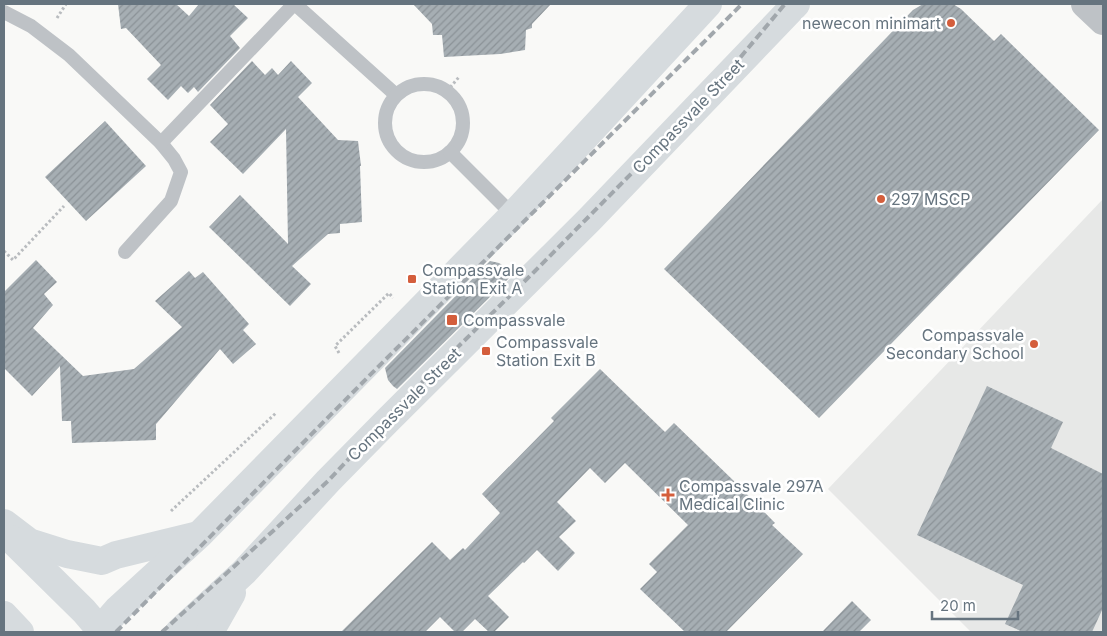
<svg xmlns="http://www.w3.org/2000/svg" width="1107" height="636" viewBox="0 0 1107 636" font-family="Inter,sans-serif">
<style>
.built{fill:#e7e8e7}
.building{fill:url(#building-hatch)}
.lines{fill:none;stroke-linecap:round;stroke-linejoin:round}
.path{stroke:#b9bcbf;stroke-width:3;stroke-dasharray:2.5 2.5;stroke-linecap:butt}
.lane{stroke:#bec2c6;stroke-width:14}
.street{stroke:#bec2c6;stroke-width:28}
.secondary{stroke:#d6dbde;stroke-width:28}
.rail{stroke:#a1a7ac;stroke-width:4;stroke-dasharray:8 4;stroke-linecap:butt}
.poi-dot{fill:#d45e3c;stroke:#fff;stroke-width:2}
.labels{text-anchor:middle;stroke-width:5;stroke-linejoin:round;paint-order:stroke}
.poi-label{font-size:16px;fill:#66747f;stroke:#fff;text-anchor:start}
.street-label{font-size:16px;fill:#66747f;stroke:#fff}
</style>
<defs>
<pattern id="building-hatch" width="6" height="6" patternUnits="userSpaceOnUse" patternTransform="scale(1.25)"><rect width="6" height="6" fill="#a6aeb3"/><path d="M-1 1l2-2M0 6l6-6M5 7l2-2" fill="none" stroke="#8b9297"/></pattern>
</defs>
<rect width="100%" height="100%" fill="#f9f9f7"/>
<path class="built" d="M 1103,199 L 1103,632 L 971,632 L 828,489 Z"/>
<g class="building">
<path d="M 118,4 L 176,4 L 189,16 L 199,4 L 233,4 L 248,18 L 230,36 L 240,48 L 198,92 L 194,87 L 188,93 L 181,86 L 168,100 L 147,79 L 161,65 L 126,28 L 121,29 Z"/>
<path d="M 413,4 L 551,4 L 532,24 L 532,28 L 526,30 L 525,50 L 500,54 L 444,57 L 442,35 L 433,35 L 432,24 Z"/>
<path d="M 923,4 L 953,4 L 961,9 L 994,41 L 1001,34 L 1099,130 L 819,418 L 664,269 L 913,10 Z"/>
<path d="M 252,61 L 265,75 L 272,68 L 278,75 L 291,61 L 312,83 L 298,97 L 338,140 L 358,141 L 361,166 L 360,166 L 362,222 L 340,224 L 340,233 L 328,234 L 292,266 L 311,284 L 290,306 L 209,227 L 240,195 L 288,244 L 286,129 L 243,174 L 210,142 L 228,124 L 210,105 Z"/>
<path d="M 105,121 L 146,166 L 86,221 L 45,177 Z"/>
<path d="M 36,260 L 57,282 L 44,294 L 53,305 L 33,328 L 83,376 L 134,369 L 182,327 L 155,301 L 189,271 L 195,278 L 203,272 L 249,324 L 243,330 L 256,344 L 233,364 L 220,349 L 157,423 L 156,424 L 156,440 L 72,443 L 71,421 L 62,421 L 60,366 L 32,396 L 4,368 L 4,292 Z"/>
<path d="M 490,261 L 499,263 L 507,268 L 512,275 L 397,389 L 393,386 L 388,380 L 385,368 Z"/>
<path d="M 600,369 L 665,432 L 674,423 L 736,483 L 775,523 L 772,525 L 803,554 L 726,632 L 685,632 L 640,589 L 657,572 L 649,564 L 688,525 L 625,463 L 605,483 L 590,468 L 557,502 L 576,521 L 559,537 L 575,553 L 558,571 L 537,550 L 524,563 L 523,562 L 488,596 L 509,617 L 494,632 L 489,632 L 475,619 L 462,632 L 455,632 L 440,617 L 425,632 L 341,632 L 432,542 L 450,560 L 463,548 L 465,550 L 500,513 L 482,494 L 554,421 L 551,418 Z"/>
<path d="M 987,386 L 1063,422 L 1051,448 L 1103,474 L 1103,608 L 1092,632 L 1023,632 L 1005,624 L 1023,585 L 917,535 Z"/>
<path d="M 852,601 L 871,620 L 859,632 L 822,632 Z"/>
</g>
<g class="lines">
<g class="path">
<path d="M 57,18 L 66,4"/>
<path d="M 447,91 L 459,77"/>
<path d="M 4,251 L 13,260 L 64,206"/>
<path d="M 339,353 L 335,346 L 389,293 L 393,298"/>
<path d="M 171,511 L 276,413"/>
</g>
<g class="lane">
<path d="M 295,4 L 396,95"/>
<path d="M 4,12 L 31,26 L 69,55 L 161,143 L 174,159 L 181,172 L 171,201 L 125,252"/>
<circle cx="424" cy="123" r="39"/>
<path d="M 161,143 L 294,4"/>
<path d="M 450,152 L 513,215"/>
</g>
<path class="street" d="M 1085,4 L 1103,21"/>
<g class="secondary">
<path d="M 4,523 L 29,542 L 67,554 L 102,561 L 116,555 L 198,535"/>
<path d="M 11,539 L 84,611 L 102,632"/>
<path d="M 4,615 L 20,632"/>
<path d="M 98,632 L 118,609 L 199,535 L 513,215 L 708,4"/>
<path d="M 179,632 L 244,572 L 328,481 L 387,421 L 589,220 L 796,4"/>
<path d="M 210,632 L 232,593"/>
</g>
<g class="rail">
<path d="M 116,632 L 369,376 L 742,4"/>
<path d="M 162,632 L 328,481 L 401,403 L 535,271 L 708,96 L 785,4"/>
</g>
</g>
<g class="poi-dot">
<circle cx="951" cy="23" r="5"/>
<circle cx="881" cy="199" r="5"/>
<rect x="407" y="274" width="10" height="10" rx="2.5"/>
<rect x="446" y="314" width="12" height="12" rx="2.5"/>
<circle cx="1034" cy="344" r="5"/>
<rect x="481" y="346" width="10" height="10" rx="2.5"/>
<path d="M665.5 487.5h5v5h5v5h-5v5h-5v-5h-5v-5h5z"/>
</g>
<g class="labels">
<g class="poi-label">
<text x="941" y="29" text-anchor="end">newecon minimart</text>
<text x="891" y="205">297 MSCP</text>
<text x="422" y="276">Compassvale<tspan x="422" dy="18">Station Exit A</tspan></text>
<text x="463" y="326">Compassvale</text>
<text x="1024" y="341" text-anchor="end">Compassvale<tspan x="1024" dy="18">Secondary School</tspan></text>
<text x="496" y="348">Compassvale<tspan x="496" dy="18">Station Exit B</tspan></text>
<text x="679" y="492">Compassvale 297A<tspan x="679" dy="18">Medical Clinic</tspan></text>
</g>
<g class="street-label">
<text transform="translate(688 116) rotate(-46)" y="6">Compassvale Street</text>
<text transform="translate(404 404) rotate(-45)" y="6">Compassvale Street</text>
</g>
</g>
<rect width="1107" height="636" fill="none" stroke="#66747f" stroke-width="10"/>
<path d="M932 611v8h86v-8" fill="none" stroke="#66747f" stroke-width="2.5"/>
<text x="940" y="611" font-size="15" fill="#66747f" stroke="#ffffff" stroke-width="4" paint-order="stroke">20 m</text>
</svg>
